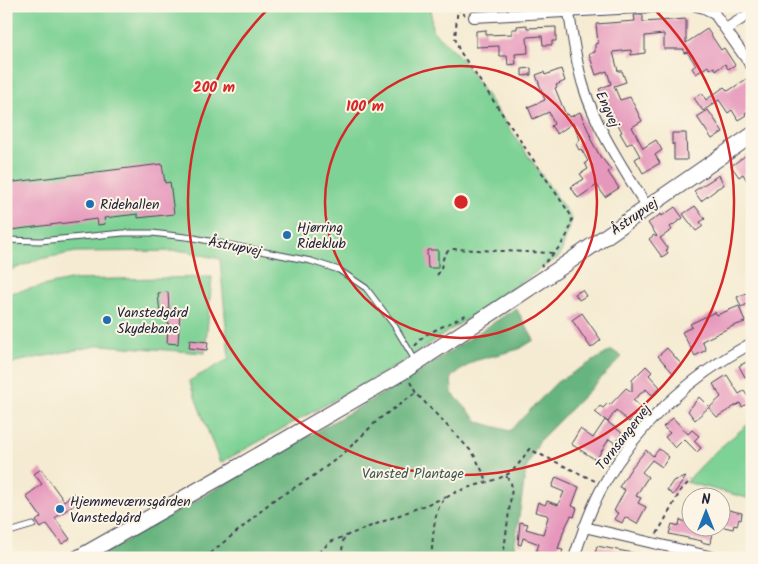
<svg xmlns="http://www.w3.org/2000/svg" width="758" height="564" viewBox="0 0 758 564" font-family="Kalam,sans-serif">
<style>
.green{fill:#7ed295;stroke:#507a68}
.forest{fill:#66b47e;stroke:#446b5c}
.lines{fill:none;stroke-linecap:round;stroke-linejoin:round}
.stream{stroke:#55bfd0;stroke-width:2.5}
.building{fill:#e698bc}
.lane-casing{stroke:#424052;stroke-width:7}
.street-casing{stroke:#424052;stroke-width:12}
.secondary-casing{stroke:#424052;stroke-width:17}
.path{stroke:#424052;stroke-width:2;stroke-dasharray:4 4;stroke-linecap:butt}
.lane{stroke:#fff;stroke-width:5}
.street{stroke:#fff;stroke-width:10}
.secondary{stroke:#fff;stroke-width:15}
.ring{fill:none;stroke:#d62828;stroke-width:2.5}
.poi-dot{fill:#1f6fb2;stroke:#fcf5e5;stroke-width:2}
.labels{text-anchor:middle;stroke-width:4;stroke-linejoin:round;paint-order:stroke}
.street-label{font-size:14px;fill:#22223b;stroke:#fcf5e5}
.poi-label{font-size:14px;fill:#22223b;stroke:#fcf5e5;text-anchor:start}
.park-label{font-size:14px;fill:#3e5756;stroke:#fcf5e5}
.centre{fill:#d62828;stroke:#fcf5e5;stroke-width:2.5}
.ring-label{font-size:15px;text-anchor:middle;font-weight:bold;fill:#d62828;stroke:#fcf5e5;stroke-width:4;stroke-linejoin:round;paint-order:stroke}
</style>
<rect width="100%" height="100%" fill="#fcf5e5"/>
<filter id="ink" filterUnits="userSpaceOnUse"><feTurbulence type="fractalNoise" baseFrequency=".02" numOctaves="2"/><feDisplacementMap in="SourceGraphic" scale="10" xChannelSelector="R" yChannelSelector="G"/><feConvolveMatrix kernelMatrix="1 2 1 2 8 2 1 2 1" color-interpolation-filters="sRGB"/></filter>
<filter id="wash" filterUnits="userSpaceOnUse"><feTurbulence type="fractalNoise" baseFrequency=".0096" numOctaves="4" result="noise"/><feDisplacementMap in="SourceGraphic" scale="20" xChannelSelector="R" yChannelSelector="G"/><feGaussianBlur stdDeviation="1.12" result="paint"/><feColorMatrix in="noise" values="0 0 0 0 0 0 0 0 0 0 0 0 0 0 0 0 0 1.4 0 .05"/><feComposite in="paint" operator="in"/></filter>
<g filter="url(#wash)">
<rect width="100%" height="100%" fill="#f5ebd2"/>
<g class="green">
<path d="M 13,6 L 431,6 L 432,30 L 460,57 L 572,219 L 560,256 L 403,362 L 220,463 L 189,381 L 229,359 L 220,259 L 185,251 L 76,252 L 40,259 L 6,272 L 6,9 Z"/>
<path d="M 212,277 L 205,353 L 101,345 L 15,362 L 6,369 L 6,294 L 70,280 Z"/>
<path d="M 752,421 L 751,499 L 686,482 L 716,451 Z"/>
</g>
<path class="forest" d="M 516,308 L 534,340 L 519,349 L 474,361 L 451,377 L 452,393 L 479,422 L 510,431 L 557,382 L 612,350 L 622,357 L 540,440 L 526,469 L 513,558 L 96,558 L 413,376 Z"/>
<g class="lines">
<path class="stream" d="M 6,10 L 14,6"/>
</g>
<g id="blocks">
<g class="building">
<path d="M 634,15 L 643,15 L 643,22 L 686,19 L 686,43 L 707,29 L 721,50 L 724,48 L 735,65 L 728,69 L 725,64 L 716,70 L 714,67 L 710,69 L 708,66 L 696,74 L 692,68 L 696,65 L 687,52 L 684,53 L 684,49 L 664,49 L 664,34 L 645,36 L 645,53 L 631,55 L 631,50 L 613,52 L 618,71 L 622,71 L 626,82 L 614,86 L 620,100 L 630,97 L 642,121 L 632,127 L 643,148 L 656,140 L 662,150 L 655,155 L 660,163 L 643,173 L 635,159 L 640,156 L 632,142 L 627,145 L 620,133 L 622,132 L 599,89 L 611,84 L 607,71 L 596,75 L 589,54 L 595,52 L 595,44 L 598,43 L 596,24 L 635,21 Z"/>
<path d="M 527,25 L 527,28 L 556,27 L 556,41 L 552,41 L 552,45 L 543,45 L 542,36 L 527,37 L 528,53 L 515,54 L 516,64 L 508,65 L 507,56 L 499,56 L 499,46 L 476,47 L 476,31 L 486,30 L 486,35 L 512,34 L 512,29 L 517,29 L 517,26 Z"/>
<path d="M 531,68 L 531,75 L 522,76 L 522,69 Z"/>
<path d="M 561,69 L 565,81 L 556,85 L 557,87 L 555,88 L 566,115 L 568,114 L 570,117 L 580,112 L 591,137 L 590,138 L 601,158 L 602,158 L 611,170 L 608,172 L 619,188 L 605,197 L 597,185 L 578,198 L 571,187 L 584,179 L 580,174 L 588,169 L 585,163 L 588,161 L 581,149 L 579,150 L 576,144 L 580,139 L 573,123 L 557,134 L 551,126 L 554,124 L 549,112 L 533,119 L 528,107 L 545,100 L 536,75 L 544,72 L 545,75 Z"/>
<path d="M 748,78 L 752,83 L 752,109 L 745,113 L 746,115 L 738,120 L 732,110 L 728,113 L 719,100 L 703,111 L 694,98 L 702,93 L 706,100 L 724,87 L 728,91 Z"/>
<path d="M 708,110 L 723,132 L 712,139 L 697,117 Z"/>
<path d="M 672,133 L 686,133 L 687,160 L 674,160 L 674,143 L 672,145 Z"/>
<path d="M 752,151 L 752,189 L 743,174 L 739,177 L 731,166 Z"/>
<path d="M 162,164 L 165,183 L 170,182 L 174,214 L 138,218 L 138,214 L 104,218 L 105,224 L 98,225 L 97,219 L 11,230 L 6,183 Z"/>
<path d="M 719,175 L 724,185 L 716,189 L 716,190 L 701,201 L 694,191 Z"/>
<path d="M 695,206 L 705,219 L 700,222 L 703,226 L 696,231 L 683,214 Z"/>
<path d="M 675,207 L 683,218 L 670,227 L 672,230 L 660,238 L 668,249 L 666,250 L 668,253 L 662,257 L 649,239 L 654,235 L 656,237 L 657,236 L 648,223 L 661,214 L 662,216 Z"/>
<path d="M 427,250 L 438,250 L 438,268 L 428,268 Z"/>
<path d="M 582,290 L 586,296 L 579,300 L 575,294 Z"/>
<path d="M 752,291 L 752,302 L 741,307 L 737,297 Z"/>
<path d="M 168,292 L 169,310 L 180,311 L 178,344 L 167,343 L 169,313 L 160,314 L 158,293 Z"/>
<path d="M 739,306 L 745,322 L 733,326 L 702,341 L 706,350 L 695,356 L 682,332 L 692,327 L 690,324 L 715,312 L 717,315 Z"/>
<path d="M 582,313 L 601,340 L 591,348 L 572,320 Z"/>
<path d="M 190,340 L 208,342 L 207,350 L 189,348 Z"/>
<path d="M 667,348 L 682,365 L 673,373 L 658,356 Z"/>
<path d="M 752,359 L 752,373 L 745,377 L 739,366 Z"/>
<path d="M 646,366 L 652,372 L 649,375 L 660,387 L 652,395 L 646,389 L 633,400 L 641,407 L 629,422 L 616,410 L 608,422 L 595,412 L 600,406 L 603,408 L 608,403 L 610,405 L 626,388 L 632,392 L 632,380 Z"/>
<path d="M 727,375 L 739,394 L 744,391 L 751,401 L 742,407 L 740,403 L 717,417 L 709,408 L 721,397 L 713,384 Z"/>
<path d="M 699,397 L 709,407 L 695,420 L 688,411 Z"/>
<path d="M 673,418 L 688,434 L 692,430 L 699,436 L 694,441 L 701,448 L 697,452 L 684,439 L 675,448 L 665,437 L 670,433 L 663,427 Z"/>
<path d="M 605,420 L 622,433 L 615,443 L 609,439 L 596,460 L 571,444 L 580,429 L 593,438 Z"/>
<path d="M 659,449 L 669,457 L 662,467 L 652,460 L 642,472 L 648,477 L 636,496 L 641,498 L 638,503 L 646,507 L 637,524 L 625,517 L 622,523 L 614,519 L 618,513 L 614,511 L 625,490 L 619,487 L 632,467 L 646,450 L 653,456 Z"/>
<path d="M 41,469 L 64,501 L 74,493 L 79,501 L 55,518 L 70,539 L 62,544 L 47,524 L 41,528 L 36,521 L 41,517 L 26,496 L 42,484 L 34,474 Z"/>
<path d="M 556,477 L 579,487 L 572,506 L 577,508 L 574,517 L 571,516 L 564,530 L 558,549 L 563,550 L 560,558 L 538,558 L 539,556 L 535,555 L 539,544 L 523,538 L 521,545 L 518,544 L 520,522 L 528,524 L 526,529 L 543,534 L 548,517 L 547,515 L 535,512 L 538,502 L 545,505 L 547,501 L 558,505 L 564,492 L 552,487 Z"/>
<path d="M 686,477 L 673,495 L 667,490 L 673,481 Z"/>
<path d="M 720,508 L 742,513 L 741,520 L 739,519 L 737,526 L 734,525 L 733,529 L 720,526 Z"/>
<path d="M 680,520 L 690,523 L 690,526 L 705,526 L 704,530 L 712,532 L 710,544 L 701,542 L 702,541 L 669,534 L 672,524 L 679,526 Z"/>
<path d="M 597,546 L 643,555 L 642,558 L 594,558 Z"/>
</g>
</g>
</g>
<g filter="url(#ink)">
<use href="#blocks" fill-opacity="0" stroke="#424052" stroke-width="1"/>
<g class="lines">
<g class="lane-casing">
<g id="lane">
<path d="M 6,240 L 40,241 L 123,233 L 152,233 L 194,238 L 311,261 L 339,270 L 366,288 L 394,325 L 415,360"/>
<path d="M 6,533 L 33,525"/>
</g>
</g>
<g class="street-casing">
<g id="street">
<path d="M 696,6 L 704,8 L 714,13 L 752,67"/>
<path d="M 569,13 C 573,38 576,64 584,88 C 597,130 624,169 647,207"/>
<path d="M 474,17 L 672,6"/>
<path d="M 726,29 L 752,12"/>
<path d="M 584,527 L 717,558"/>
<path d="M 574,558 C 582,533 591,507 604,484 C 639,423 691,376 752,343"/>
</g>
</g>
<g class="secondary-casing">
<path id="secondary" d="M 78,558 L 221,477 L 404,371 L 560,268 L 752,135"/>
</g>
<g class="path">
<path d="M 458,6 L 455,38 L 459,50 L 572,217 C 572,236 554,254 541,266"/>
<path d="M 457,8 L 465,15"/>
<path d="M 437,275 C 445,267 439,254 452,249 L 553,253"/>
<path d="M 415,346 L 425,335 L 468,314"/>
<path d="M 410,382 L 416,393 L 473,453 L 488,482"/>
<path d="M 657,534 L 681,490 L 691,480"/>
<path d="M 204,558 L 244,526 L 272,501 L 312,477 L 343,454 L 379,419 L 416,393"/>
<path d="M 313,558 L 330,542 L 446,497"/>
<path d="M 341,558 L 344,536"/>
<path d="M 431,558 C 433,543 433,517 440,505 C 450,487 489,485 506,475 C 516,470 522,459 529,449 L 595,481"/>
<path d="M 503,558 L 512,488 L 511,483 L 506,476"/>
</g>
<use href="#lane" class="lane"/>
<use href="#street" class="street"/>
<use href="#secondary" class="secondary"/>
</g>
</g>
<g class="ring">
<circle cx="461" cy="202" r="136"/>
<path d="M652 7A273 273 0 1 1 270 7"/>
</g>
<g class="poi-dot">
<circle cx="90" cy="204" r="5"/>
<circle cx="287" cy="235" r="5"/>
<circle cx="107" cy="320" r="5"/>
<circle cx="60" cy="509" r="5"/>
</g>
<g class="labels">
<g class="street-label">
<text transform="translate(608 109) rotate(65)" y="5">Engvej</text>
<text transform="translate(634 216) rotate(-35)" y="5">Åstrupvej</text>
<text transform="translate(235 246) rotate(11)" y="5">Åstrupvej</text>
<text transform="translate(623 437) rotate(-52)" y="5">Tornsangervej</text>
</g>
<g class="poi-label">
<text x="100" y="209">Ridehallen</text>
<text x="297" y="232">Hjørring<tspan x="297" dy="16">Rideklub</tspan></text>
<text x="117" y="317">Vanstedgård<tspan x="117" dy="16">Skydebane</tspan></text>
<text x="70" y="506">Hjemmeværnsgården<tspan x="70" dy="16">Vanstedgård</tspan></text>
</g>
<g class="park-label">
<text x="413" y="478">Vansted Plantage</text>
</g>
</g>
<circle cx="461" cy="202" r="8" class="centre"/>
<g class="ring-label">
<text x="214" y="92">200 m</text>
<text x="365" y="111">100 m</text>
</g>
<rect width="758" height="564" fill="none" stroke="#fcf5e5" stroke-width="25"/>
<g transform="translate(706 512)"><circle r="24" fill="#fcf5e5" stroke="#a5a1a1"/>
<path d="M0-4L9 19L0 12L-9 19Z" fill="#1f6fb2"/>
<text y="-8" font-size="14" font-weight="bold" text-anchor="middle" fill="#22223b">N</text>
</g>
</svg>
